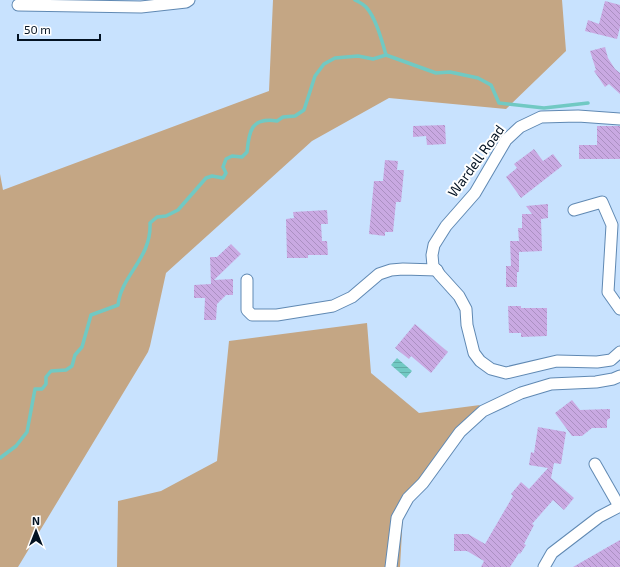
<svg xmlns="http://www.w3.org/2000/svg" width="620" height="567" viewBox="0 0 620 567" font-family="'Exo 2',sans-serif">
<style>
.green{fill:#c4a684}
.water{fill:url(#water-rules)}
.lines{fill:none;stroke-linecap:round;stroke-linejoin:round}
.stream{stroke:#71c9c3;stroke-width:3.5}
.building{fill:url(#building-back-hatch)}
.minor-casing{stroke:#6089b3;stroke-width:13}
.minor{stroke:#fff;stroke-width:11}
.labels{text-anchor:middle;stroke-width:4;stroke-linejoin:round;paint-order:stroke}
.street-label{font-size:14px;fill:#031222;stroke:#fff}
</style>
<defs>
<pattern id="water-rules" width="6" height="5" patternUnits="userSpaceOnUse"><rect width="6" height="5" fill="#71c9c3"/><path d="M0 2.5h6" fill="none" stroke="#60aca7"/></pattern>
<pattern id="building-back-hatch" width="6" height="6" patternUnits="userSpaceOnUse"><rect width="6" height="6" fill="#c9a9e2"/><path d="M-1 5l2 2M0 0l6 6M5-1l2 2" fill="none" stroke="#ab90c2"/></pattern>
</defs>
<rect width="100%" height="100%" fill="#c8e2fe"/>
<g class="green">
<path d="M 273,0 L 562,0 L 566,51 L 506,109 L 389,98 L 312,141 L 166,273 L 150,346 L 148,352 L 18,567 L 0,567 L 0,174 L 3,190 L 269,91 Z"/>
<path d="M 367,323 L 371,373 L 419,413 L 480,405 L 456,430 L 419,480 L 404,496 L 400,567 L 117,567 L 118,501 L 161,491 L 217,461 L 229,341 Z"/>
</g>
<path class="water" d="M 397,358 L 412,371 L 406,378 L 391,365 Z"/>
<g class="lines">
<g class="stream">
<path d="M 355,0 C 359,2 363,4 366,7 C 376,18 382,41 386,55"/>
<path d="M 0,458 L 16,446 L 27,432 L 35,389 L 42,389 L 46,384 L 46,377 L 51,371 L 66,370 L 72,366 L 75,355 L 82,347 L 91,315 L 118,305 C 121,275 152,258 150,223 L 157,217 L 166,216 L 178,210 L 206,178 L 212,176 L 223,178 L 226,173 L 223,167 L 226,159 L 232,156 L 242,157 L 247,152 C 249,131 251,117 277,121 L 283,117 L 295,116 L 304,110 L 315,76 L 324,64 L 335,58 L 358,56 L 373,59 L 386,55 L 436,73 L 450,72 L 478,78 L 491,85 L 499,103 L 544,108 L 588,103"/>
</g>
</g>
<g class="building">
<path d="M 605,1 L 620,5 L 620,27 L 617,39 L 585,31 L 588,20 L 599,24 Z"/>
<path d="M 605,47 L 608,58 L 615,69 L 620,73 L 620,94 L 609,84 L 605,87 L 594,71 L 596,70 L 590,51 Z"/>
<path d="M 445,125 L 446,144 L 427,145 L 426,136 L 413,137 L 413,126 Z"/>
<path d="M 597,126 L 620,126 L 620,159 L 579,159 L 579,145 L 597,145 Z"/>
<path d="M 534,149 L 543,161 L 553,154 L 562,166 L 521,198 L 506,177 L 517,168 L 514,164 Z"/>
<path d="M 385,160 L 398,161 L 397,170 L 404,170 L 401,202 L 396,202 L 393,232 L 385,232 L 385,236 L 369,234 L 374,181 L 383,181 Z"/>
<path d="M 548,204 L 548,218 L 541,219 L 542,251 L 519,252 L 519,272 L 517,272 L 517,287 L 506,287 L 506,266 L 511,266 L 510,241 L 519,241 L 518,228 L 522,228 L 522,214 L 532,214 L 526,206 Z"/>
<path d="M 327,210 L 328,224 L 321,224 L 322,241 L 327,241 L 328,255 L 308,255 L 308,258 L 287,258 L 286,219 L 294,218 L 293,212 Z"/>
<path d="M 231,244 L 241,254 L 214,280 L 233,279 L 233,295 L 226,295 L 217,304 L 216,320 L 204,320 L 205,298 L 194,298 L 194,285 L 211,284 L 210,257 L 217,257 Z"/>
<path d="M 508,306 L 521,306 L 521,308 L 547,308 L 547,336 L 521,337 L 521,333 L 509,333 Z"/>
<path d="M 415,324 L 448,352 L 431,373 L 411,356 L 409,359 L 395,348 Z"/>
<path d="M 572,400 L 580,410 L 610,409 L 610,418 L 607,420 L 607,428 L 592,428 L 582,436 L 572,436 L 555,413 Z"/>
<path d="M 538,427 L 566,432 L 561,464 L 554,463 L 551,478 L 574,498 L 564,510 L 553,500 L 532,524 L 534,525 L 524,544 L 526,545 L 520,554 L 519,553 L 510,567 L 481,567 L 484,561 L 467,551 L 454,551 L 454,534 L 468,534 L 485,544 L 513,496 L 511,494 L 521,482 L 529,489 L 548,468 L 529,465 L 531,452 L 534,453 Z"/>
<path d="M 620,540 L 620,567 L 573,567 Z"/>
</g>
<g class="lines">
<g class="minor-casing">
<g id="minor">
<path d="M 18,5 L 141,7 L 186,2 L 189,0"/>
<path d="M 620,119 L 578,116 L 541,117 L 520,127 L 506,140 L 475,193 L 446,226 L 434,245 L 432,255 L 433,266 L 440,275 L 459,296 L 466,309 L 467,325 L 474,353 L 480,361 L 491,369 L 506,373 L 557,361 L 597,362 L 611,360 L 620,352"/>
<path d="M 574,210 L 602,202 L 612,225 L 608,292 L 620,309"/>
<path d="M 247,280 L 247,310 L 252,315 L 277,315 L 333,306 L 352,297 L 379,274 L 391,270 L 403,269 L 437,270"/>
<path d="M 595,464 L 619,506"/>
<path d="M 391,567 L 397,518 L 408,498 L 423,483 L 460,432 L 483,411 L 521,393 L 551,384 L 596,382 L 613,379 L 620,376"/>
<path d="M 544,567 L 552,553 L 599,517 L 620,506"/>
</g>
</g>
<use href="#minor" class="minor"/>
</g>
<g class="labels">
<g class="street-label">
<text transform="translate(476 161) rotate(-54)" y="5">Wardell Road</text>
</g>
</g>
<g transform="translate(36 531)" stroke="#ffffff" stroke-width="3" paint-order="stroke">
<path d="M0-3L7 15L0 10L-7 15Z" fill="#031222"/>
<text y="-6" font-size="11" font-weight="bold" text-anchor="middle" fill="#031222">N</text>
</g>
<path d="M18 34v6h82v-6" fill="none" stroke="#031222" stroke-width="2"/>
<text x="24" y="34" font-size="12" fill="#031222" stroke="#ffffff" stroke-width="3" paint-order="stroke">50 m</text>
</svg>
